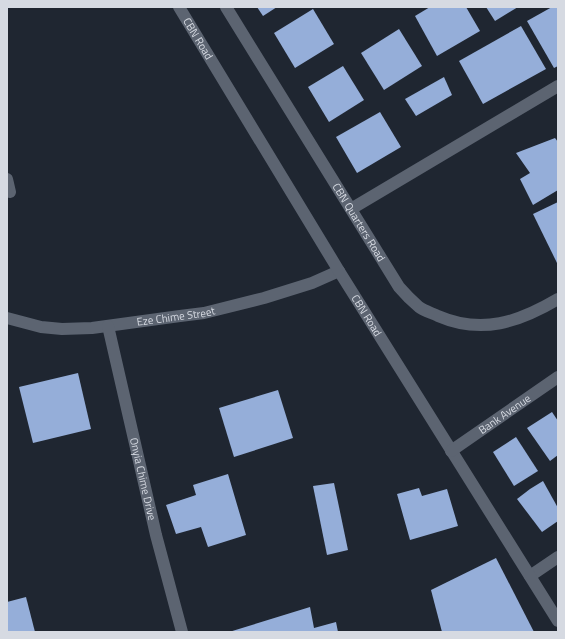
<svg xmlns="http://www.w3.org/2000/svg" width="565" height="639" viewBox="0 0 565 639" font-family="'Titillium Web',sans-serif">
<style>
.building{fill:#95aed9}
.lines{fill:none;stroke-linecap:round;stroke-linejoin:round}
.street{stroke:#5c6471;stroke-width:12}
.secondary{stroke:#5c6471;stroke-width:12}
.labels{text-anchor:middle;stroke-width:4;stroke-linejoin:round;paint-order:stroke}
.street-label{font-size:11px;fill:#d6dae2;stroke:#1f2631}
</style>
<rect width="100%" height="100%" fill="#1f2631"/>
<g class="building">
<path d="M 257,7 L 277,7 L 263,16 Z"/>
<path d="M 430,7 L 466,7 L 480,31 L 437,56 L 415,16 Z"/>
<path d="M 486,7 L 518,7 L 495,21 Z"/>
<path d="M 552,7 L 558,7 L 558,66 L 554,68 L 527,21 Z"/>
<path d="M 313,9 L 334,44 L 295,68 L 274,33 Z"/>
<path d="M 521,26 L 546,69 L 483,104 L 459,61 Z"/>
<path d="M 399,29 L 422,66 L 384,90 L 361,53 Z"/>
<path d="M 343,66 L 364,100 L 329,122 L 308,87 Z"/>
<path d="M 444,77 L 452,95 L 416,116 L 405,99 Z"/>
<path d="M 380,112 L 401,147 L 357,173 L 336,137 Z"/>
<path d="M 555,138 L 558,142 L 558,190 L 533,205 L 520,179 L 530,173 L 516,153 Z"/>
<path d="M 558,202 L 558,265 L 533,214 Z"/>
<path d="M 78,373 L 91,429 L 33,443 L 19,387 Z"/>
<path d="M 278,390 L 293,438 L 234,457 L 219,408 Z"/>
<path d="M 552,412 L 558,421 L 558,455 L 550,461 L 527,428 Z"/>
<path d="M 516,437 L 538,471 L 514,486 L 493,452 Z"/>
<path d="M 228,474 L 246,535 L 208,547 L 201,527 L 176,534 L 166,505 L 196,495 L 193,485 Z"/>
<path d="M 543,481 L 558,508 L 558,521 L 542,532 L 517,499 L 530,489 Z"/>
<path d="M 334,483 L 348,550 L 327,555 L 313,486 Z"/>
<path d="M 419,488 L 422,496 L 447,489 L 458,526 L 410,540 L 397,494 Z"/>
<path d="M 496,558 L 534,632 L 442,632 L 431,590 Z"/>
<path d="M 26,597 L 35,632 L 7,632 L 7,602 Z"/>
<path d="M 310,607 L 314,628 L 336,622 L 338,632 L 229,632 Z"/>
</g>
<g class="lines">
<g class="street">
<path id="s1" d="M 226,7 L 399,287 C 405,294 412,301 419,307 C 424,311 432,313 438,316 C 482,335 519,322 558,299"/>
<path d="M 7,179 L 10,192"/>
<path d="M 351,209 L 558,86"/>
<path id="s2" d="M 7,318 L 41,327 L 62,329 L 92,328 L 180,316 L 204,313 L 264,298 L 312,283 L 339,271"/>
<path id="s3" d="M 108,326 L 156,535 L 182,632"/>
<path d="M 530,576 L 558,557"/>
</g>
<g class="secondary">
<path id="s4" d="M 179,7 L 339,271 L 558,621"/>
<path id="s5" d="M 451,451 L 558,377"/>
</g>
</g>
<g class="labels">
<g class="street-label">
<text dy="4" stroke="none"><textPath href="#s4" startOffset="37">CBN Road</textPath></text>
<text dy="4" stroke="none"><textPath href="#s1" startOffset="253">CBN Quarters Road</textPath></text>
<text dy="4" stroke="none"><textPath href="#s4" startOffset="361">CBN Road</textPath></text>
<text dy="4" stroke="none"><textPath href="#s2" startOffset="171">Eze Chime Street</textPath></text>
<text dy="4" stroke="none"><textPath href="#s5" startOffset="65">Bank Avenue</textPath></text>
<text dy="4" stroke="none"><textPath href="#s3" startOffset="157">Onyia Chime Drive</textPath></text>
</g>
</g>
<rect width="565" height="639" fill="none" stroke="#d6dae2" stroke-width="16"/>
</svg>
